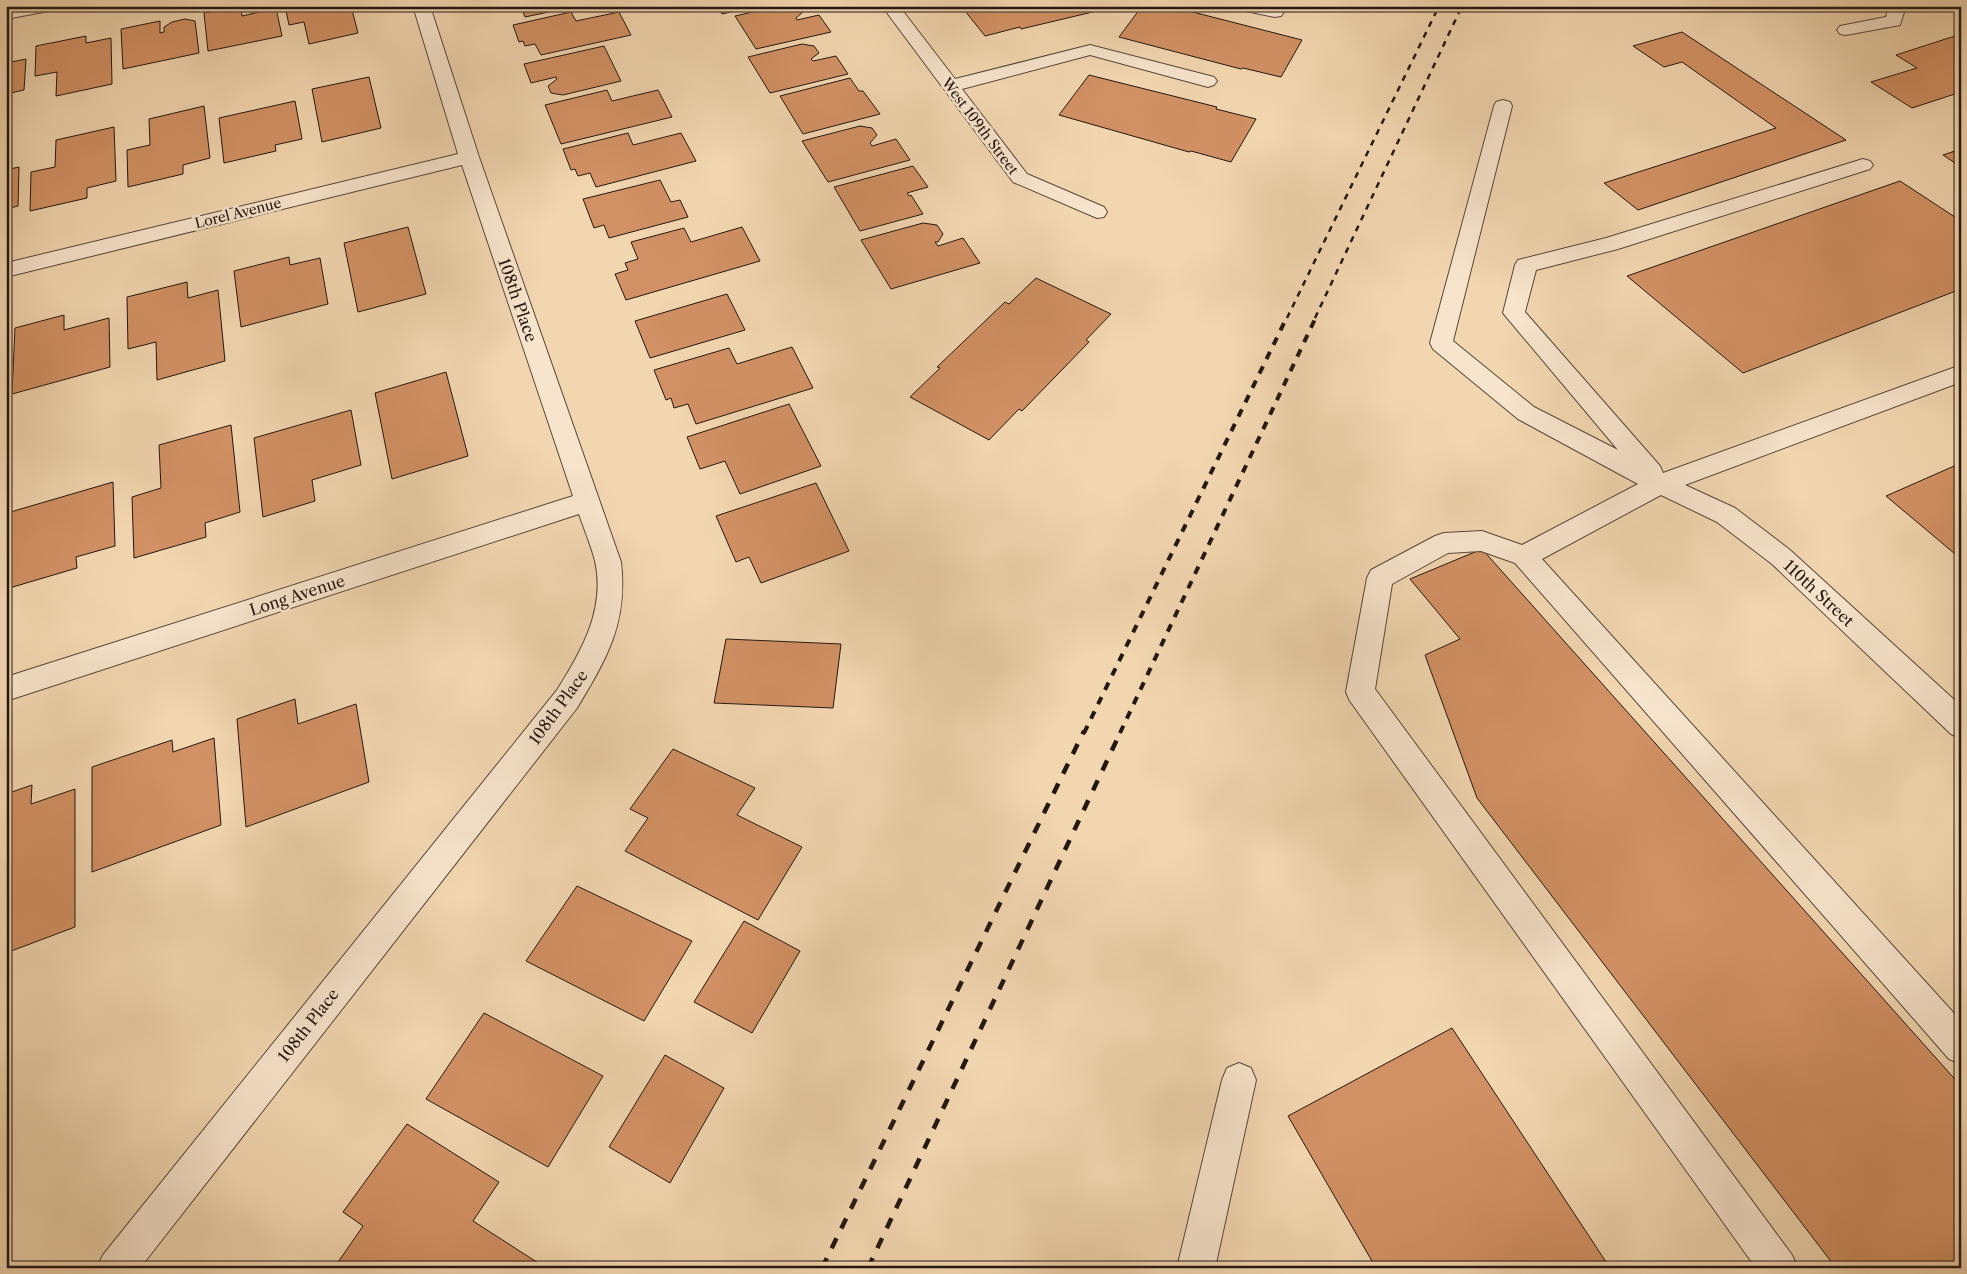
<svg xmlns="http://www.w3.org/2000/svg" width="1967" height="1274" viewBox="0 0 1967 1274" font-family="'Libre Caslon Text',serif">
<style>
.building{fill:#d29164;stroke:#231712}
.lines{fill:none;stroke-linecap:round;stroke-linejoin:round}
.minor-casing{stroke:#57473a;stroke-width:2}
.minor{fill:#f7e4cc;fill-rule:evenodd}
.rail-far2{stroke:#231712;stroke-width:2.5;stroke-dasharray:6 6;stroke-linecap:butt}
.rail-far1{stroke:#231712;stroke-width:4;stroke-dasharray:8 8;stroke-linecap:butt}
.rail{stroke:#231712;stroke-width:4.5;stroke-dasharray:11 11;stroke-linecap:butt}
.labels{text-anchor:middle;stroke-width:5;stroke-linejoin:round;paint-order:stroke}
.far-street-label{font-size:14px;fill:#231712;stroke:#f7e4cc}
.street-label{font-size:16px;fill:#231712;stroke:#f7e4cc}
</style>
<rect width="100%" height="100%" fill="#f2d6b0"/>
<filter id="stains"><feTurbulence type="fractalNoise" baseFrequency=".004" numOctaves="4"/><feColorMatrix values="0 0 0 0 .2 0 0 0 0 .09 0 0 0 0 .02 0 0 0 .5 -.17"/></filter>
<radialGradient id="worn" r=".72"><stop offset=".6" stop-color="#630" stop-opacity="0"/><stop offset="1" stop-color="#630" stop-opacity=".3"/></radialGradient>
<g class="building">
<path d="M 235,6 L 241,6 L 242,16 L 276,8 L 282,36 L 208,51 L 204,13 Z"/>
<path d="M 285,6 L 351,6 L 358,33 L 309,44 L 304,22 L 289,25 Z"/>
<path d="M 510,6 L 577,6 L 525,17 L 521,7 L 511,9 Z"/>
<path d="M 717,6 L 758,6 L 722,14 Z"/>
<path d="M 780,6 L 798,6 L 803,12 L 796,18 L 797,20 L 819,15 L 831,32 L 756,49 L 735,16 Z"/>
<path d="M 961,6 L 1107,6 L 1100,8 L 1101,10 L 1021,29 L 1020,27 L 985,36 Z"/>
<path d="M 1142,6 L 1162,6 L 1181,9 L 1302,40 L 1281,77 L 1243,68 L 1241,69 L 1119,37 Z"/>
<path d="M 571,12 L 576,21 L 619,12 L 631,35 L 541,55 L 535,44 L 525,46 L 523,41 L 519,42 L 513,25 Z"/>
<path d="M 185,19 L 195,21 L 199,53 L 123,69 L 121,29 L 160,21 L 160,33 L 164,32 L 164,27 L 172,22 Z"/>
<path d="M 1682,32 L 1846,140 L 1638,210 L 1604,183 L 1776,128 L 1682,62 L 1664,67 L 1633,46 Z"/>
<path d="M 1961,34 L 1961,92 L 1912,108 L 1871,82 L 1917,68 L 1896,55 Z"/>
<path d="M 86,36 L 86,43 L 111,38 L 112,84 L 56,96 L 57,72 L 35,76 L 36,46 Z"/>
<path d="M 802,44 L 814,46 L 819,53 L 811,59 L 813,61 L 836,56 L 848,74 L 770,93 L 748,57 Z"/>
<path d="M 604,46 L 621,81 L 563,95 L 551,93 L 548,86 L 557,79 L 556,77 L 531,83 L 524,64 Z"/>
<path d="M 26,59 L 24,90 L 6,94 L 6,63 Z"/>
<path d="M 1089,75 L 1217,107 L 1216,109 L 1256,119 L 1231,162 L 1191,151 L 1189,152 L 1059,115 Z"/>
<path d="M 369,77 L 381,128 L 322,142 L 312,89 Z"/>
<path d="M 850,78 L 859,91 L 863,91 L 880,114 L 803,134 L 780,96 Z"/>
<path d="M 607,90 L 612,101 L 658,90 L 672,117 L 561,144 L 545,105 Z"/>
<path d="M 295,101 L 302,139 L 275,145 L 276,151 L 224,163 L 219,118 Z"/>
<path d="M 204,106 L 210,158 L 183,165 L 183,174 L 128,187 L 127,150 L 150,145 L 149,119 Z"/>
<path d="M 860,126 L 872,128 L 877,135 L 870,143 L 872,146 L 896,139 L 910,160 L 828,182 L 802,141 Z"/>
<path d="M 114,127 L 116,181 L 87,188 L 87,198 L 30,211 L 31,172 L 55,167 L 56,140 Z"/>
<path d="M 628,133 L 633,145 L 681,133 L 696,161 L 596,187 L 590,173 L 578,176 L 575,169 L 571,170 L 563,149 Z"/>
<path d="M 1961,149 L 1961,167 L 1943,155 Z"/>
<path d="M 913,166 L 928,187 L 907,193 L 909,196 L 911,195 L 923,214 L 860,231 L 834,187 Z"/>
<path d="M 19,167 L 18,206 L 6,209 L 6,170 Z"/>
<path d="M 660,180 L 671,202 L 680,200 L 688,217 L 609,238 L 604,225 L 594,228 L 583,199 Z"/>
<path d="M 1900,181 L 1961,221 L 1961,289 L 1743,373 L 1627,276 Z"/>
<path d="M 923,223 L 937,225 L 943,234 L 938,242 L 935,242 L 938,246 L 963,238 L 980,263 L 891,289 L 861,240 Z"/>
<path d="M 408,227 L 426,294 L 358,312 L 344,243 Z"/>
<path d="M 742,227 L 760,261 L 626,300 L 615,274 L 628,270 L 625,263 L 638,259 L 631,242 L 684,228 L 691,242 Z"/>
<path d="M 289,257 L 290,265 L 320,258 L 328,304 L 241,327 L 234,271 Z"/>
<path d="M 1036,278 L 1111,314 L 1086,340 L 1089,342 L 1022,411 L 1019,409 L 989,440 L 910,397 L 940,368 L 937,367 L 1005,302 L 1009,304 Z"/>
<path d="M 187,282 L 188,298 L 218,290 L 225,361 L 157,380 L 156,342 L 128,349 L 127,297 Z"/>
<path d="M 727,294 L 745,330 L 650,358 L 635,321 Z"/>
<path d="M 64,315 L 64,330 L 109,318 L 110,367 L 12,394 L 15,328 Z"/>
<path d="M 792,347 L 813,388 L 696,424 L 688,404 L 674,408 L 671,398 L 666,400 L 654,370 L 729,348 L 737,364 Z"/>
<path d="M 446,372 L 468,456 L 392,479 L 375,393 Z"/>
<path d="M 789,404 L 821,466 L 740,494 L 725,461 L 700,469 L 687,437 Z"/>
<path d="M 351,410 L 361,465 L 312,480 L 315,501 L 263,517 L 254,438 Z"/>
<path d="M 231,425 L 240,512 L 205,523 L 206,537 L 134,558 L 132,497 L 161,488 L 159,445 Z"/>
<path d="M 1961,463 L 1961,559 L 1886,496 Z"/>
<path d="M 113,482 L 115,546 L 76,557 L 77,568 L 6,589 L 7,513 Z"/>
<path d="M 816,483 L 849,551 L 761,583 L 749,557 L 736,562 L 716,516 Z"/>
<path d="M 1482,549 L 1961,1086 L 1961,1268 L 1836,1268 L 1477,798 L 1425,655 L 1460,639 L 1410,579 Z"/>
<path d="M 726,639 L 841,644 L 833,708 L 714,703 Z"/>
<path d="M 295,699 L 298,724 L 356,704 L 369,782 L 246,827 L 237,719 Z"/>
<path d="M 214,738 L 221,825 L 92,872 L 92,767 L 172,740 L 173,752 Z"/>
<path d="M 673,749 L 755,788 L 737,815 L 802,847 L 758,920 L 625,851 L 648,818 L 630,809 Z"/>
<path d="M 32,785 L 31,804 L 75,789 L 75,927 L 6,953 L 6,794 Z"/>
<path d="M 577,886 L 692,941 L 644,1021 L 526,961 Z"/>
<path d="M 744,921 L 800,951 L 752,1033 L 694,1002 Z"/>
<path d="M 484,1013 L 603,1076 L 548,1167 L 426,1099 Z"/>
<path d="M 1452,1028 L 1610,1268 L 1376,1268 L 1288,1116 Z"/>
<path d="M 665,1055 L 724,1088 L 670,1183 L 609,1147 Z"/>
<path d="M 407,1124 L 499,1182 L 473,1221 L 546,1268 L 334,1268 L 363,1226 L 343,1212 Z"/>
</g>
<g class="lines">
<g class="minor-casing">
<g id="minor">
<path d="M 20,6 L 56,6 L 54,10 L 6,19 L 6,9 Z"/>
<path d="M 413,6 L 430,6 L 479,157 L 621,562 C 628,623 607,658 577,708 L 140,1268 L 97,1268 L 103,1255 L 557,690 C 581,652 606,609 595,561 C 591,545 584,529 579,514 L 6,701 L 6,677 L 573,496 L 462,165 L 6,277 L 6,263 L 458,154 Z"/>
<path d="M 882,6 L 899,6 L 955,79 L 1090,45 L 1214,77 L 1217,81 L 1214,85 L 1208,87 L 1090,55 L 962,89 L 1027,174 L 1104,207 L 1107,212 L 1104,217 L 1097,218 L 1013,182 Z"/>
<path d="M 1239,6 L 1272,6 L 1281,8 L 1284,12 L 1281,16 L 1275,17 L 1241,10 Z"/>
<path d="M 1889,6 L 1906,6 L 1900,25 L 1846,35 L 1840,34 L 1837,30 L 1840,26 L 1886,17 Z"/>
<path d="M 1503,100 L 1510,102 L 1512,106 L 1453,341 L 1534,407 L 1618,450 L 1503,313 L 1515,265 L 1518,260 L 1606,238 L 1863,159 L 1870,161 L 1873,165 L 1870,169 L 1618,249 L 1536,270 L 1525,312 L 1660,466 L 1663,473 L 1961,365 L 1961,382 L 1685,485 L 1735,508 L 1790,550 L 1961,706 L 1961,738 L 1951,734 L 1772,564 L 1717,522 L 1661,495 L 1542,559 L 1961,1021 L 1961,1064 L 1949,1059 L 1515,563 L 1481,551 L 1448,553 L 1392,584 L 1375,689 L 1792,1255 L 1798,1268 L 1756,1268 L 1350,701 L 1346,692 L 1367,578 L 1371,570 L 1435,536 L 1444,533 L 1482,531 L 1522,545 L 1638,484 L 1518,419 L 1433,349 L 1430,343 L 1494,106 L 1496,102 Z"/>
<path d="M 1239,1063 L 1251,1068 L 1256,1080 L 1215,1268 L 1177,1268 L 1222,1080 L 1227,1068 Z"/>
</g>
</g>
<use href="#minor" class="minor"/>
<g class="rail-far2">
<path d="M 1287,318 L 1439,6"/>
<path d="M 1315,318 L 1462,6"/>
</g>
<g class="rail-far1">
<path d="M 1084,733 L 1287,317"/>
<path d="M 1120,733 L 1316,317"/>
</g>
<g class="rail">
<path d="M 822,1268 L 1084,731"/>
<path d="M 868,1268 L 1121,731"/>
</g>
</g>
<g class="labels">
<g class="far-street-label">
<text transform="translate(980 126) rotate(53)" y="5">West 109th Street</text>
<text transform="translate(238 213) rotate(-14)" y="5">Lorel Avenue</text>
</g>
<g class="street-label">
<text transform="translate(518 300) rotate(71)" y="6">108th Place</text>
<text transform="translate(1819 593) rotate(43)" y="6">110th Street</text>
<text transform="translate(297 595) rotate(-18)" y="6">Long Avenue</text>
<text transform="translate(558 707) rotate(-54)" y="6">108th Place</text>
<text transform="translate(308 1025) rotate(-52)" y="6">108th Place</text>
</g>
</g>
<rect width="1967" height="1274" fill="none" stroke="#f2d6b0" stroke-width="25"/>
<rect x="8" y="8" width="1952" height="1259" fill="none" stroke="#231712" stroke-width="2.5"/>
<rect x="12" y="12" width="1942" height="1249" fill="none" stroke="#231712"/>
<rect width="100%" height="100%" filter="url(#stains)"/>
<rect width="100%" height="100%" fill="url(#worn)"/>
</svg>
